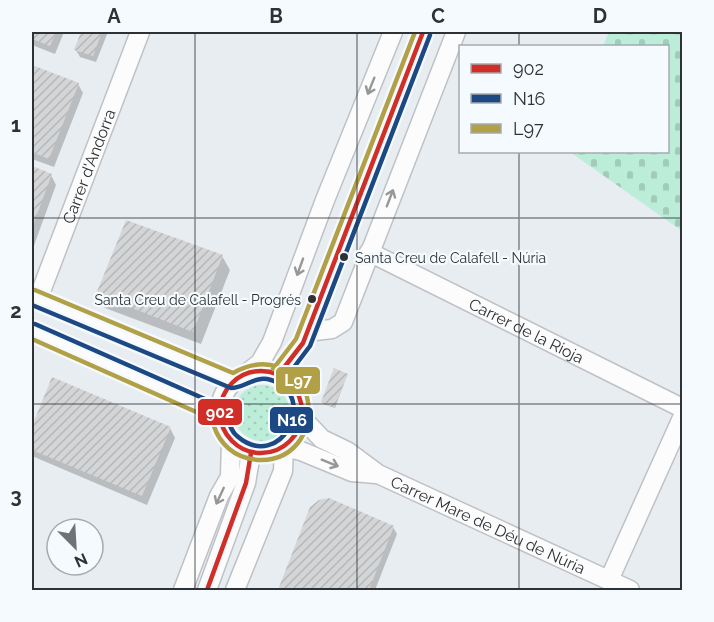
<svg xmlns="http://www.w3.org/2000/svg" width="714" height="622" viewBox="0 0 714 622" font-family="Raleway,sans-serif">
<style>
.grass{fill:url(#grass-dots)}
.cemetery{fill:url(#cemetery-stones)}
.shadow{fill:#0003}
.building{fill:url(#building-hatch)}
.lines{fill:none;stroke-linecap:round;stroke-linejoin:round}
.minor-casing{stroke:#bec2c6;stroke-width:21}
.minor{stroke:#fcfcfd;stroke-width:18}
.bus-1-casing{stroke:#f4fafe;stroke-width:9}
.bus-2-casing{stroke:#f4fafe;stroke-width:9}
.bus-3-casing{stroke:#f4fafe;stroke-width:9}
.bus-1{stroke:#d02e26;stroke-width:4.5}
.bus-2{stroke:#1c4883;stroke-width:4.5}
.bus-3{stroke:#b2a046;stroke-width:4.5}
.oneway{stroke:#959799}
.grid{fill:none;stroke:#2e3235;stroke-width:1.5;stroke-opacity:0.55}
.bus-dot{fill:#2e3235;stroke:#f4fafe;stroke-width:2}
.labels{text-anchor:middle;stroke-width:4.5;stroke-linejoin:round;paint-order:stroke}
.bus-label{font-size:14px;fill:#2e3235;stroke:#f4fafe;text-anchor:start}
.street-label{font-size:16px;fill:#2e3235;stroke:#f4fafe}
.line-badge{stroke:#f4fafe;stroke-width:2}
.badge-label{font-size:16px;text-anchor:middle;font-weight:bold;fill:#fff}
.neatline{fill:none;stroke:#2e3235;stroke-width:2}
.grid-label{font-size:20px;text-anchor:middle;font-weight:bold;fill:#2e3235}
</style>
<defs>
<pattern id="grass-dots" width="8" height="8" patternUnits="userSpaceOnUse" patternTransform="scale(1.5)"><rect width="8" height="8" fill="#bcedd8"/><path d="M2 2h.1M6 6h.1" fill="none" stroke="#a2ccba" stroke-width="1.8" stroke-linecap="round"/></pattern>
<pattern id="cemetery-stones" width="16" height="16" patternUnits="userSpaceOnUse" patternTransform="scale(1.5)"><rect width="16" height="16" fill="#bcedd8"/><path d="M2 7V4a2 2 0 0 1 4 0v3zM10 15v-3a2 2 0 0 1 4 0v3z" fill="#a2ccba"/></pattern>
<pattern id="building-hatch" width="6" height="6" patternUnits="userSpaceOnUse" patternTransform="scale(1.5)"><rect width="6" height="6" fill="#d4d5d6"/><path d="M-1 1l2-2M0 6l6-6M5 7l2-2" fill="none" stroke="#b6b7b8"/></pattern>
</defs>
<rect width="100%" height="100%" fill="#e8edf1"/>
<circle class="grass" cx="262" cy="413" r="28"/>
<path class="cemetery" d="M 609,32 L 682,32 L 682,231 L 570,152 L 668,152 L 668,46 L 603,46 Z"/>
<g class="shadow">
<path d="M 32,32 L 64,32 L 55,54 L 32,45 Z"/>
<path d="M 83,32 L 108,32 L 96,62 L 80,57 L 76,50 Z"/>
<path d="M 32,67 L 78,84 L 83,93 L 54,167 L 32,159 Z"/>
<path d="M 32,168 L 51,175 L 56,185 L 32,251 Z"/>
<path d="M 222,256 L 230,270 L 201,344 L 105,308 L 97,294 Z"/>
<path d="M 347,375 L 335,408 L 323,404 L 322,402 Z"/>
<path d="M 53,379 L 170,428 L 175,438 L 147,505 L 32,456 L 32,430 Z"/>
<path d="M 311,508 L 393,527 L 397,534 L 375,590 L 279,590 Z"/>
</g>
<g class="building">
<path d="M 32,32 L 56,32 L 50,46 L 32,39 Z"/>
<path d="M 81,32 L 102,32 L 93,56 L 74,50 Z"/>
<path d="M 32,65 L 79,83 L 49,159 L 32,152 Z"/>
<path d="M 32,166 L 52,174 L 32,228 Z"/>
<path d="M 126,220 L 223,255 L 193,332 L 96,294 Z"/>
<path d="M 334,368 L 348,374 L 334,408 L 321,402 Z"/>
<path d="M 52,377 L 171,427 L 142,496 L 32,450 L 32,426 Z"/>
<path d="M 329,498 L 394,526 L 369,590 L 278,590 L 310,507 L 319,500 Z"/>
</g>
<g class="lines">
<g class="minor-casing">
<g id="minor">
<path id="s1" d="M 369,252 L 682,408"/>
<path d="M 32,297 L 233,381"/>
<path id="s2" d="M 38,299 L 140,32"/>
<path d="M 32,331 L 219,414"/>
<path d="M 306,332 L 332,329 L 343,322 L 456,32"/>
<circle cx="261" cy="412" r="41"/>
<path d="M 247,373 L 260,363 L 272,342 L 325,200 L 393,32"/>
<path d="M 279,374 L 303,343 L 423,32"/>
<path id="s3" d="M 301,417 L 322,439 L 347,451 L 378,474 L 630,590"/>
<path d="M 609,580 L 682,418"/>
<path d="M 183,590 L 219,496 L 230,477 L 231,440"/>
<path d="M 207,590 L 246,483 L 251,453"/>
<path d="M 235,590 L 283,471 L 284,447 L 301,451 L 352,472 L 376,474"/>
</g>
</g>
<use href="#minor" class="minor"/>
<g class="bus-1-casing">
<g id="bus-1">
<circle cx="261" cy="412" r="41"/>
<path d="M 279,374 L 303,343 L 423,32"/>
<path d="M 207,590 L 246,483 L 251,453"/>
</g>
</g>
<g class="bus-2-casing">
<g id="bus-2">
<path d="M 32,305 L 231,388 C 245,388 255,375 271,380 C 320,395 281,474 237,436 C 227,428 230,416 223,407 L 35,324"/>
<path d="M 285,379 L 310,346 L 430,35"/>
</g>
</g>
<g class="bus-3-casing">
<g id="bus-3">
<path d="M 32,339 L 212,419 C 216,438 228,453 247,458 C 284,468 313,440 308,402 C 307,391 300,382 292,375 C 273,360 253,362 233,373 L 35,290"/>
<path d="M 273,369 L 296,339 L 415,32"/>
</g>
</g>
<use href="#bus-1" class="bus-1"/>
<use href="#bus-2" class="bus-2"/>
<use href="#bus-3" class="bus-3"/>
</g>
<defs><path id="oneway-shaft" d="M-6 0H5M1.5-3L5.5 0L1.5 3" fill="none" stroke-width="1.6" stroke-linecap="round" stroke-linejoin="round" transform="scale(1.5)"/></defs>
<g class="oneway">
<use href="#oneway-shaft" transform="translate(371 86) rotate(112)"/>
<use href="#oneway-shaft" transform="translate(390 198) rotate(-69)"/>
<use href="#oneway-shaft" transform="translate(300 267) rotate(110)"/>
<use href="#oneway-shaft" transform="translate(330 463) rotate(22)"/>
<use href="#oneway-shaft" transform="translate(220 496) rotate(115)"/>
</g>
<path class="grid" d="M 195,32 L 195,590M 357,32 L 357,590M 519,32 L 519,46M 519,152 L 519,590M 32,218 L 682,218M 32,404 L 682,404"/>
<g class="bus-dot">
<circle cx="344" cy="257" r="5"/>
<circle cx="312" cy="299" r="5"/>
</g>
<g class="labels">
<g class="bus-label">
<text x="355" y="263">Santa Creu de Calafell - Núria</text>
<text x="301" y="305" text-anchor="end">Santa Creu de Calafell - Progrés</text>
</g>
<g class="street-label">
<text dy="6" stroke="none"><textPath href="#s2" startOffset="142">Carrer d'Andorra</textPath></text>
<text dy="6" stroke="none"><textPath href="#s1" startOffset="176">Carrer de la Rioja</textPath></text>
<text dy="6" stroke="none"><textPath href="#s3" startOffset="218">Carrer Mare de Déu de Núria</textPath></text>
</g>
</g>
<g class="line-badge">
<rect x="275" y="366" width="46" height="29" rx="6" fill="#b2a046"/>
<rect x="197" y="398" width="46" height="28" rx="6" fill="#d02e26"/>
<rect x="269" y="406" width="45" height="28" rx="6" fill="#1c4883"/>
</g>
<g class="badge-label">
<text x="298" y="386">L97</text>
<text x="220" y="418">902</text>
<text x="292" y="426">N16</text>
</g>
<rect width="714" height="622" fill="none" stroke="#f4fafe" stroke-width="66"/>
<rect x="459" y="45" width="210" height="108" fill="#f4fafe" stroke="#a5aaae" stroke-width="1.5"/>
<rect x="471" y="64" width="30" height="9" fill="#d02e26" stroke="#a5aaae" stroke-width="1.5"/>
<text x="513" y="75" font-size="18" fill="#2e3235">902</text>
<rect x="471" y="94" width="30" height="9" fill="#1c4883" stroke="#a5aaae" stroke-width="1.5"/>
<text x="513" y="105" font-size="18" fill="#2e3235">N16</text>
<rect x="471" y="124" width="30" height="9" fill="#b2a046" stroke="#a5aaae" stroke-width="1.5"/>
<text x="513" y="135" font-size="18" fill="#2e3235">L97</text>
<g transform="translate(75 547) rotate(156)"><circle r="28" fill="#f4fafe" stroke="#a5aaae" stroke-width="1.5"/>
<path d="M0-4.5L10 22L0 15L-10 22Z" fill="#6f7377"/>
<text y="-9" font-size="16" font-weight="bold" text-anchor="middle" fill="#2e3235">N</text>
</g>
<rect x="33" y="33" width="648" height="556" class="neatline"/>
<g class="grid-label">
<text x="114" y="23">A</text>
<text x="276" y="23">B</text>
<text x="438" y="23">C</text>
<text x="600" y="23">D</text>
<text x="16" y="132">1</text>
<text x="16" y="318">2</text>
<text x="16" y="503">3</text>
</g>
</svg>
